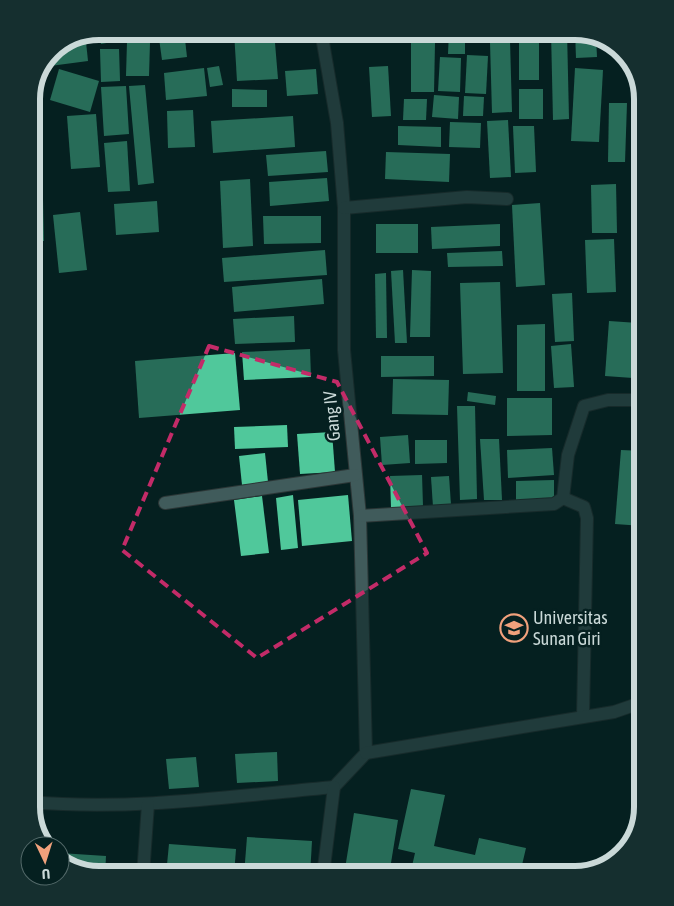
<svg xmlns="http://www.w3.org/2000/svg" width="674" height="906" viewBox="0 0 674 906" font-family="'Asap Condensed',sans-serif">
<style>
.building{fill:#50c89b}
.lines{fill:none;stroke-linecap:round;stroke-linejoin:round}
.minor-casing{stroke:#2c3737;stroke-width:14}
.minor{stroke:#405b5b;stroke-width:12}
.marked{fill:none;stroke:#c32b68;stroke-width:4;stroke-dasharray:10 6;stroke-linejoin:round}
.labels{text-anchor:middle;stroke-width:5;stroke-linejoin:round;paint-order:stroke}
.street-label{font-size:18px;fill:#cad9d8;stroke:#052020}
.poi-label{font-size:18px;fill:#cad9d8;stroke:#052020;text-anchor:start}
.rim{fill:none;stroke:#cad9d8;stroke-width:6}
</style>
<rect width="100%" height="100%" fill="#052020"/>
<g class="building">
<path d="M 99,31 L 117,31 L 118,41 L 101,44 Z"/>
<path d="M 119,31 L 144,31 L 144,36 L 120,39 Z"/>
<path d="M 158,31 L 184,31 L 187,57 L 162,60 Z"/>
<path d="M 234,31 L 274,31 L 278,79 L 237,81 Z"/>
<path d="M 345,31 L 394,31 L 395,38 L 345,41 Z"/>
<path d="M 449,31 L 465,31 L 465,54 L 448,54 Z"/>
<path d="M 551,31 L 567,31 L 569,119 L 553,120 Z"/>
<path d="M 575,31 L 596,37 L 597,57 L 576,58 Z"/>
<path d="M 510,41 L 512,112 L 492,113 L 490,42 Z"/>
<path d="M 86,42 L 88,61 L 50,66 L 49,58 L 54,48 L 65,44 Z"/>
<path d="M 127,42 L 150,42 L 149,76 L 126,76 Z"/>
<rect x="519" y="42" width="20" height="38"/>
<path d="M 411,43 L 435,43 L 434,92 L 411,92 Z"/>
<path d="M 100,49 L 119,49 L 120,81 L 101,82 Z"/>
<path d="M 467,55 L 488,56 L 486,94 L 465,93 Z"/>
<path d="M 440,57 L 461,58 L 460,92 L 438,91 Z"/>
<path d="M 219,66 L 223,85 L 210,87 L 207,68 Z"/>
<path d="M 388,66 L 391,116 L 372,117 L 369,67 Z"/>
<path d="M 634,67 L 643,99 L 643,122 L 633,122 Z"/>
<path d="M 204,68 L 207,96 L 166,100 L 164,73 Z"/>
<path d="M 575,68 L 603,70 L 599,142 L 571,141 Z"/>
<path d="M 59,69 L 99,81 L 90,112 L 50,100 Z"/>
<path d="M 316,69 L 318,94 L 287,96 L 285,71 Z"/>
<path d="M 39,83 L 41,105 L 31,106 L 31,95 L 37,84 Z"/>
<path d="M 145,85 L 154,183 L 138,185 L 129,86 Z"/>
<path d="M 126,86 L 129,134 L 104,136 L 101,87 Z"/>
<path d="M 232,89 L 267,90 L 267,107 L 232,107 Z"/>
<rect x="519" y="89" width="24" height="30"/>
<path d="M 434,95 L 459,97 L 458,119 L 432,117 Z"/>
<path d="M 464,96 L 484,97 L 483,116 L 463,116 Z"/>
<path d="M 404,99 L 427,99 L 426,120 L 403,120 Z"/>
<path d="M 609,103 L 627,103 L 625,162 L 608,162 Z"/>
<path d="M 41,108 L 42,134 L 31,135 L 31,109 Z"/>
<path d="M 193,110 L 195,147 L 168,148 L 167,111 Z"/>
<path d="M 96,114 L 100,167 L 71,169 L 67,116 Z"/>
<path d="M 293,116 L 295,147 L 213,153 L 211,121 Z"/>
<path d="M 508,120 L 511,177 L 490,178 L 487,121 Z"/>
<path d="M 450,122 L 481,123 L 480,148 L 449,147 Z"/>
<path d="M 398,126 L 441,127 L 441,147 L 398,145 Z"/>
<path d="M 513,126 L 534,126 L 536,172 L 515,173 Z"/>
<path d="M 643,133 L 643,179 L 634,179 L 631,134 Z"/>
<path d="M 127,141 L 130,191 L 108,192 L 104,143 Z"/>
<path d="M 326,151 L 328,172 L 268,176 L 266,155 Z"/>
<path d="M 386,152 L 450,154 L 449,182 L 385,179 Z"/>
<path d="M 327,178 L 329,201 L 270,206 L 269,182 Z"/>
<path d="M 250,179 L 253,246 L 223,248 L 220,181 Z"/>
<path d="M 616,184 L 617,233 L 592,233 L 591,185 Z"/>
<path d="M 635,186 L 643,186 L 643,275 L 637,275 Z"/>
<path d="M 31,199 L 43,199 L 44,241 L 31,241 Z"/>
<path d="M 157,201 L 159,232 L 116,235 L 114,204 Z"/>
<path d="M 540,203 L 545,285 L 516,287 L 512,205 Z"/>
<path d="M 80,212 L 87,270 L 59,273 L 53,215 Z"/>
<path d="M 263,216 L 321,216 L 321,243 L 264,244 Z"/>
<rect x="376" y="224" width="42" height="29"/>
<path d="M 500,224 L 500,246 L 432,249 L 431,227 Z"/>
<path d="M 614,239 L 616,292 L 587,293 L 585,240 Z"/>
<path d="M 325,250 L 327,275 L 224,282 L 222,258 Z"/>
<path d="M 502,251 L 503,266 L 448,267 L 447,253 Z"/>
<path d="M 403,270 L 407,343 L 395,343 L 391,271 Z"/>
<path d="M 412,270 L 431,271 L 430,337 L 410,337 Z"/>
<path d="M 386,273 L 387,338 L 376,338 L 375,274 Z"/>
<path d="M 322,279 L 324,304 L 234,312 L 232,287 Z"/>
<path d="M 500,282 L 503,373 L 463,374 L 460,283 Z"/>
<path d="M 572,293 L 574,341 L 555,342 L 552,294 Z"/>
<path d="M 294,316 L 295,342 L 235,344 L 233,319 Z"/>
<path d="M 609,321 L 638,323 L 633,378 L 605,376 Z"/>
<path d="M 545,324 L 545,391 L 517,391 L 517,325 Z"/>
<path d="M 571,344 L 574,387 L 554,388 L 551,346 Z"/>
<path d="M 641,347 L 643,347 L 643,389 L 639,389 Z"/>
<path d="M 310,349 L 311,377 L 244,380 L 242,352 Z"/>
<path d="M 235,353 L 240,410 L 139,418 L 135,361 Z"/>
<path d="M 381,356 L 434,356 L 434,376 L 381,377 Z"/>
<path d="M 393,379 L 449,380 L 448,415 L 392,414 Z"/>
<path d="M 468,392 L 496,396 L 495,405 L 467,401 Z"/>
<path d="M 507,398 L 552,398 L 552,435 L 507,436 Z"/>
<path d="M 457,406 L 475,406 L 477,499 L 460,500 Z"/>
<path d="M 287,425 L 288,447 L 235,449 L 234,427 Z"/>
<path d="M 332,432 L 335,472 L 300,474 L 297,434 Z"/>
<path d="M 408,435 L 410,463 L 382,465 L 380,437 Z"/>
<path d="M 480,439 L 499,439 L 502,500 L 484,500 Z"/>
<path d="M 415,440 L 447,440 L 447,463 L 415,464 Z"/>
<path d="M 552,448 L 554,475 L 508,478 L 507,450 Z"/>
<path d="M 621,450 L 643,451 L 643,526 L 615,524 Z"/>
<path d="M 265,453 L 268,482 L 242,485 L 239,456 Z"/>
<path d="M 422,475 L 423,507 L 391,508 L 390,476 Z"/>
<path d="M 449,476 L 451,505 L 433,507 L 431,477 Z"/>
<path d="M 554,480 L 554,499 L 516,500 L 516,481 Z"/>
<path d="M 293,495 L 298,548 L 281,550 L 276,498 Z"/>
<path d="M 348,495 L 352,541 L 302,546 L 298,500 Z"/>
<path d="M 262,496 L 269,553 L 241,556 L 234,500 Z"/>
<path d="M 277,752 L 278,781 L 237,783 L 235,754 Z"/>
<path d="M 196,757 L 199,787 L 169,789 L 166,759 Z"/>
<path d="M 411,789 L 445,795 L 434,846 L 475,855 L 479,838 L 526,848 L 522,865 L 567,875 L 410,875 L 415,853 L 398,849 Z"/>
<path d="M 354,813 L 398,820 L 389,875 L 344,875 Z"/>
<path d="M 247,837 L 312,841 L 310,875 L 244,875 Z"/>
<path d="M 169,844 L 236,849 L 234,875 L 166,875 Z"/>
<path d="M 60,853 L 106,856 L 105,875 L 95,875 L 65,865 L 60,860 Z"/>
</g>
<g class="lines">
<g class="minor-casing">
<g id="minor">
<path d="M 321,31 L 337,123 L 344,208 L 344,350 L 360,516 L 366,753 L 334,787"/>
<path d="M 344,208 L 467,197 L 507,199"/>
<path d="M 563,498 L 584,507 L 587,518 L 583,716"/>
<path d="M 165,503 L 355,475"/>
<path d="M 360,516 L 554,504 L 563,498 L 568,455 L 584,406 L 608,400 L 643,400"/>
<path d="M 366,753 L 614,712 L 643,702"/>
<path d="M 31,802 C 132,811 234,796 334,787"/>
<path d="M 143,875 L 148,804"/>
<path d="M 323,875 L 334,787"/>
</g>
</g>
<use href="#minor" class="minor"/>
</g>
<path d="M0 0H674V906H0ZM 209,346 L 337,382 L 427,553 L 257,658 L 122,550 Z" fill="#052020" fill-opacity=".55" fill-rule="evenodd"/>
<path class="marked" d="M 209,346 L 337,382 L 427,553 L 257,658 L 122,550 Z"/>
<defs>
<g id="university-ring" transform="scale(1.4375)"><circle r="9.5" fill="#052020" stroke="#f1a17c" stroke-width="1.5"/><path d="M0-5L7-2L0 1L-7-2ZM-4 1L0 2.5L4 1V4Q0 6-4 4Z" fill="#f1a17c"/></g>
</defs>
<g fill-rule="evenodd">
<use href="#university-ring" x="514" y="628"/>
</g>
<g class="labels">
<g class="street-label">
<text transform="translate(332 416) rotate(-95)" y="6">Gang IV</text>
</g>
<g class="poi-label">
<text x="533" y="624">Universitas<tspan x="533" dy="21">Sunan Giri</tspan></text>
</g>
</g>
<path d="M0 0H674V906H0ZM99 40H575A59 59 0 0 1 634 99V807A59 59 0 0 1 575 866H99A59 59 0 0 1 40 807V99A59 59 0 0 1 99 40Z" fill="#152f2f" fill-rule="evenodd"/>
<path class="rim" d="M99 40H575A59 59 0 0 1 634 99V807A59 59 0 0 1 575 866H99A59 59 0 0 1 40 807V99A59 59 0 0 1 99 40Z"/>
<g transform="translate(45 861) rotate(176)"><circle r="24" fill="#052020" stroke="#546a6a"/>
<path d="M0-4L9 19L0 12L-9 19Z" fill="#f1a17c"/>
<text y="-8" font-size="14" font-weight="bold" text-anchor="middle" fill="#cad9d8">U</text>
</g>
</svg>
